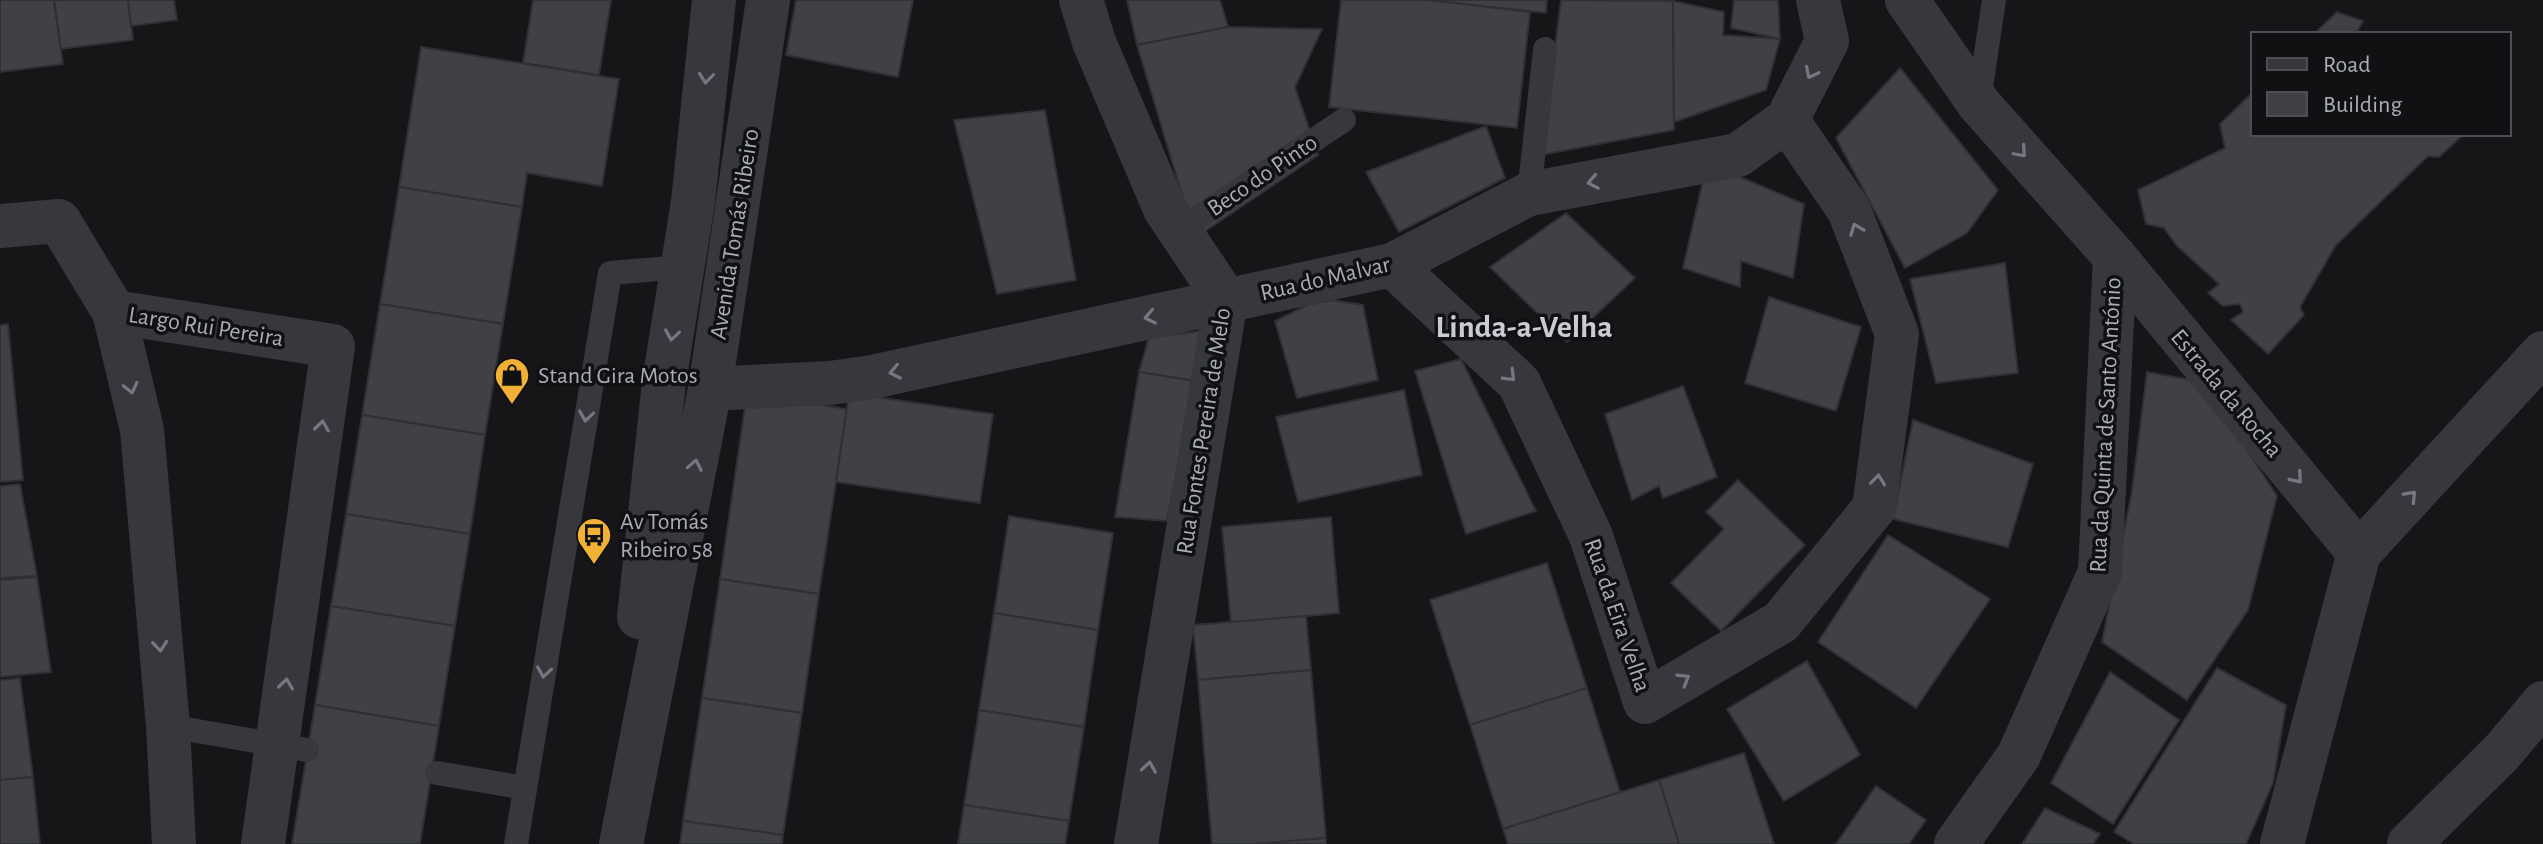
<svg xmlns="http://www.w3.org/2000/svg" width="2543" height="844" viewBox="0 0 2543 844" font-family="'Alegreya Sans',sans-serif">
<style>
.building{fill:#404145;stroke:#303034;stroke-width:2}
.lines{fill:none;stroke-linecap:round;stroke-linejoin:round}
.service{stroke:#37383d;stroke-width:24}
.minor{stroke:#37383d;stroke-width:44}
.tertiary{stroke:#37383d;stroke-width:44}
.oneway{stroke:#757881}
.labels{text-anchor:middle;stroke-width:7;stroke-linejoin:round;paint-order:stroke}
.street-label{font-size:24px;fill:#a8adb8;stroke:#111113}
.poi-label{font-size:24px;fill:#a8adb8;stroke:#111113;text-anchor:start}
.district-label{font-size:32px;font-weight:bold;fill:#c9ccd4;stroke:#111113}
</style>
<rect width="100%" height="100%" fill="#161618"/>
<g class="building">
<path d="M 0,0 L 54,0 L 63,64 L 0,72 Z"/>
<path d="M 54,0 L 128,0 L 133,40 L 61,49 Z"/>
<path d="M 128,0 L 174,0 L 177,20 L 131,26 Z"/>
<path d="M 533,0 L 611,0 L 599,75 L 523,63 Z"/>
<path d="M 796,0 L 913,0 L 898,77 L 786,55 Z"/>
<path d="M 1127,0 L 1220,0 L 1228,27 L 1137,45 Z"/>
<path d="M 1341,0 L 1429,0 L 1530,12 L 1517,128 L 1329,107 Z"/>
<path d="M 1429,0 L 1547,0 L 1546,13 Z"/>
<path d="M 1561,0 L 1673,1 L 1674,130 L 1541,155 Z"/>
<path d="M 1734,0 L 1778,0 L 1780,39 L 1731,28 Z"/>
<path d="M 1673,1 L 1724,12 L 1723,35 L 1780,39 L 1766,90 L 1674,122 Z"/>
<path d="M 2337,12 L 2363,21 L 2356,34 L 2314,34 Z"/>
<path d="M 1228,27 L 1322,29 L 1295,87 L 1318,155 L 1195,238 L 1137,45 Z"/>
<path d="M 421,47 L 619,79 L 602,186 L 527,173 L 522,207 L 399,187 Z"/>
<path d="M 1900,68 L 1998,190 L 1967,233 L 1905,268 L 1836,138 Z"/>
<path d="M 2253,92 L 2253,134 L 2464,134 L 2439,157 L 2428,156 L 2336,245 L 2300,307 L 2304,315 L 2268,354 L 2231,320 L 2243,312 L 2240,304 L 2223,306 L 2208,293 L 2219,284 L 2177,246 L 2164,228 L 2146,224 L 2138,190 L 2225,148 L 2220,124 Z"/>
<path d="M 1045,110 L 1076,280 L 997,294 L 954,120 Z"/>
<path d="M 1486,126 L 1505,178 L 1399,232 L 1366,172 Z"/>
<path d="M 1707,163 L 1804,204 L 1793,278 L 1741,261 L 1740,287 L 1683,268 Z"/>
<path d="M 399,187 L 522,207 L 503,324 L 380,304 Z"/>
<path d="M 1566,213 L 1635,278 L 1567,342 L 1490,267 Z"/>
<path d="M 2005,263 L 2018,373 L 1936,383 L 1910,279 Z"/>
<path d="M 1769,297 L 1861,327 L 1836,411 L 1745,383 Z"/>
<path d="M 1332,300 L 1363,305 L 1378,380 L 1297,398 L 1275,321 L 1307,305 Z"/>
<path d="M 380,304 L 503,324 L 485,435 L 362,415 Z"/>
<path d="M 8,324 L 23,480 L 0,482 L 0,325 Z"/>
<path d="M 1204,331 L 1195,381 L 1139,372 L 1149,337 Z"/>
<path d="M 1461,359 L 1536,511 L 1466,534 L 1415,371 Z"/>
<path d="M 1139,372 L 1195,381 L 1167,521 L 1115,517 Z"/>
<path d="M 2147,372 L 2202,382 L 2277,496 L 2248,610 L 2187,700 L 2102,642 L 2132,491 Z"/>
<path d="M 1683,386 L 1717,477 L 1663,498 L 1659,486 L 1632,500 L 1605,414 Z"/>
<path d="M 1404,390 L 1422,475 L 1298,502 L 1276,417 Z"/>
<path d="M 747,393 L 847,409 L 819,594 L 720,579 Z"/>
<path d="M 849,393 L 993,414 L 980,503 L 836,482 Z"/>
<path d="M 362,415 L 485,435 L 470,534 L 346,514 Z"/>
<path d="M 1913,420 L 2033,464 L 2008,547 L 1893,519 Z"/>
<path d="M 1738,480 L 1805,545 L 1721,631 L 1671,583 L 1724,529 L 1706,512 Z"/>
<path d="M 20,484 L 37,576 L 0,578 L 0,486 Z"/>
<path d="M 346,514 L 470,534 L 455,626 L 331,606 Z"/>
<path d="M 1009,516 L 1113,533 L 1098,630 L 994,613 Z"/>
<path d="M 1331,517 L 1339,613 L 1231,623 L 1222,527 Z"/>
<path d="M 1888,535 L 1990,599 L 1916,708 L 1818,642 Z"/>
<path d="M 1547,563 L 1587,688 L 1470,725 L 1430,600 Z"/>
<path d="M 37,577 L 51,672 L 0,677 L 0,580 Z"/>
<path d="M 720,579 L 819,594 L 802,713 L 702,698 Z"/>
<path d="M 331,606 L 455,626 L 439,726 L 315,705 Z"/>
<path d="M 994,613 L 1098,630 L 1084,727 L 979,710 Z"/>
<path d="M 1306,616 L 1311,670 L 1198,680 L 1193,625 Z"/>
<path d="M 1807,661 L 1860,755 L 1784,801 L 1727,709 Z"/>
<path d="M 2217,668 L 2286,705 L 2273,783 L 2246,844 L 2134,844 L 2114,832 Z"/>
<path d="M 1311,670 L 1326,838 L 1256,844 L 1212,844 L 1198,680 Z"/>
<path d="M 2110,672 L 2179,720 L 2113,824 L 2051,783 Z"/>
<path d="M 20,678 L 33,777 L 0,780 L 0,680 Z"/>
<path d="M 1587,688 L 1620,792 L 1503,829 L 1470,725 Z"/>
<path d="M 702,698 L 802,713 L 783,835 L 683,821 Z"/>
<path d="M 315,705 L 439,726 L 420,844 L 292,844 Z"/>
<path d="M 979,710 L 1084,727 L 1069,821 L 964,805 Z"/>
<path d="M 1744,753 L 1774,844 L 1679,844 L 1659,780 Z"/>
<path d="M 33,777 L 40,844 L 0,844 L 0,780 Z"/>
<path d="M 1659,780 L 1679,844 L 1508,844 L 1503,829 Z"/>
<path d="M 1876,786 L 1926,820 L 1909,844 L 1836,844 Z"/>
<path d="M 964,805 L 1069,821 L 1065,844 L 958,844 Z"/>
<path d="M 2045,808 L 2100,834 L 2093,844 L 2022,844 Z"/>
<path d="M 683,821 L 783,835 L 782,844 L 680,844 Z"/>
<path d="M 1326,838 L 1326,844 L 1256,844 Z"/>
</g>
<g class="lines">
<g class="service">
<path d="M 1979,101 L 1994,0"/>
<path d="M 1529,194 L 1545,49"/>
<path d="M 1179,230 L 1344,120"/>
<path d="M 168,726 L 307,750"/>
<path d="M 437,773 L 525,788"/>
<path d="M 516,844 L 610,273 L 683,267"/>
</g>
<g class="minor">
<path d="M 1081,0 L 1094,42 L 1165,209 L 1226,300 L 1136,844"/>
<path d="M 1907,0 L 1979,104 L 2115,257 L 2359,553"/>
<path d="M 0,226 L 59,221 L 114,312 L 142,430 L 168,726 L 174,844"/>
<path d="M 1392,265 L 1519,383 L 1591,536 L 1645,702 L 1781,622 L 1874,508 L 1897,334 L 1849,210 L 1787,120"/>
<path d="M 114,312 L 333,346 L 263,844"/>
<path d="M 710,389 L 830,383 L 872,377 L 1392,265 L 1529,194 L 1738,155 L 1787,120 L 1827,41 L 1818,0"/>
<path d="M 1956,844 L 2019,755 L 2100,572 L 2115,257"/>
<path d="M 2282,844 L 2359,553 L 2543,353"/>
<path d="M 2409,844 L 2502,752 L 2543,703"/>
</g>
<g class="tertiary">
<path d="M 639,617 L 664,382 L 693,202 L 714,0"/>
<path d="M 621,844 L 710,389 L 768,0"/>
</g>
</g>
<defs><path id="oneway-chevron" d="M-2-3.5L2.5 0L-2 3.5" fill="none" stroke-width="1.6" stroke-linecap="round" stroke-linejoin="round" transform="scale(2)"/></defs>
<g class="oneway">
<use href="#oneway-chevron" transform="translate(1811 73) rotate(117)"/>
<use href="#oneway-chevron" transform="translate(706 78) rotate(96)"/>
<use href="#oneway-chevron" transform="translate(2021 152) rotate(48)"/>
<use href="#oneway-chevron" transform="translate(1593 182) rotate(169)"/>
<use href="#oneway-chevron" transform="translate(1856 229) rotate(-111)"/>
<use href="#oneway-chevron" transform="translate(1150 317) rotate(168)"/>
<use href="#oneway-chevron" transform="translate(672 335) rotate(99)"/>
<use href="#oneway-chevron" transform="translate(895 372) rotate(168)"/>
<use href="#oneway-chevron" transform="translate(1510 376) rotate(45)"/>
<use href="#oneway-chevron" transform="translate(131 388) rotate(77)"/>
<use href="#oneway-chevron" transform="translate(586 416) rotate(99)"/>
<use href="#oneway-chevron" transform="translate(322 426) rotate(-82)"/>
<use href="#oneway-chevron" transform="translate(695 465) rotate(-79)"/>
<use href="#oneway-chevron" transform="translate(2297 478) rotate(50)"/>
<use href="#oneway-chevron" transform="translate(1878 480) rotate(-83)"/>
<use href="#oneway-chevron" transform="translate(2411 496) rotate(-47)"/>
<use href="#oneway-chevron" transform="translate(160 646) rotate(85)"/>
<use href="#oneway-chevron" transform="translate(544 672) rotate(99)"/>
<use href="#oneway-chevron" transform="translate(1684 679) rotate(-31)"/>
<use href="#oneway-chevron" transform="translate(286 684) rotate(-82)"/>
<use href="#oneway-chevron" transform="translate(1149 767) rotate(-81)"/>
</g>
<defs>
<g id="shop-pin" transform="scale(1.8)"><path d="M0 17L-7.5 6A9.5 9.5 0 1 1 7.5 6Z" fill="#f2b134" stroke="#111113"/><path d="M-5-2.5h2.3a2.7 3.5 0 0 1 5.4 0H5L5.5 6h-11ZM-1.5-2.5h3a1.5 2.3 0 0 0-3 0Z" fill="#111"/></g>
<g id="bus-pin" transform="scale(1.8)"><path d="M0 17L-7.5 6A9.5 9.5 0 1 1 7.5 6Z" fill="#f2b134" stroke="#111113"/><path d="M-5-6H5V4H4V6H2V4H-2V6H-4V4H-5ZM-3.5-4V0h7V-4ZM-3.5 1.2v1.5H-2V1.2ZM2 1.2v1.5H3.5V1.2Z" fill="#111"/></g>
</defs>
<g fill-rule="evenodd">
<use href="#shop-pin" x="512" y="375"/>
<use href="#bus-pin" x="594" y="535"/>
</g>
<g class="labels">
<g class="street-label">
<text transform="translate(1262 175) rotate(-34)" y="8">Beco do Pinto</text>
<text transform="translate(734 234) rotate(-81)" y="8">Avenida Tomás Ribeiro</text>
<text transform="translate(1325 278) rotate(-13)" y="8">Rua do Malvar</text>
<text transform="translate(206 326) rotate(9)" y="8">Largo Rui Pereira</text>
<text transform="translate(2227 393) rotate(50)" y="8">Estrada da Rocha</text>
<text transform="translate(2105 425) rotate(-87)" y="8">Rua da Quinta de Santo António</text>
<text transform="translate(1203 431) rotate(-81)" y="8">Rua Fontes Pereira de Melo</text>
<text transform="translate(1618 615) rotate(71)" y="8">Rua da Eira Velha</text>
</g>
<g class="poi-label">
<text x="538" y="383">Stand Gira Motos</text>
<text x="620" y="529">Av Tomás<tspan x="620" dy="28">Ribeiro 58</tspan></text>
</g>
<g class="district-label">
<text x="1524" y="337">Linda-a-Velha</text>
</g>
</g>
<rect x="2251" y="32" width="260" height="104" fill="#111113" stroke="#4d4f55" stroke-width="2"/>
<rect x="2267" y="58" width="40" height="12" fill="#37383d" stroke="#4d4f55" stroke-width="2"/>
<text x="2323" y="72" font-size="24" fill="#a8adb8">Road</text>
<rect x="2267" y="92" width="40" height="24" fill="#404145" stroke="#4d4f55" stroke-width="2"/>
<text x="2323" y="112" font-size="24" fill="#a8adb8">Building</text>
</svg>
